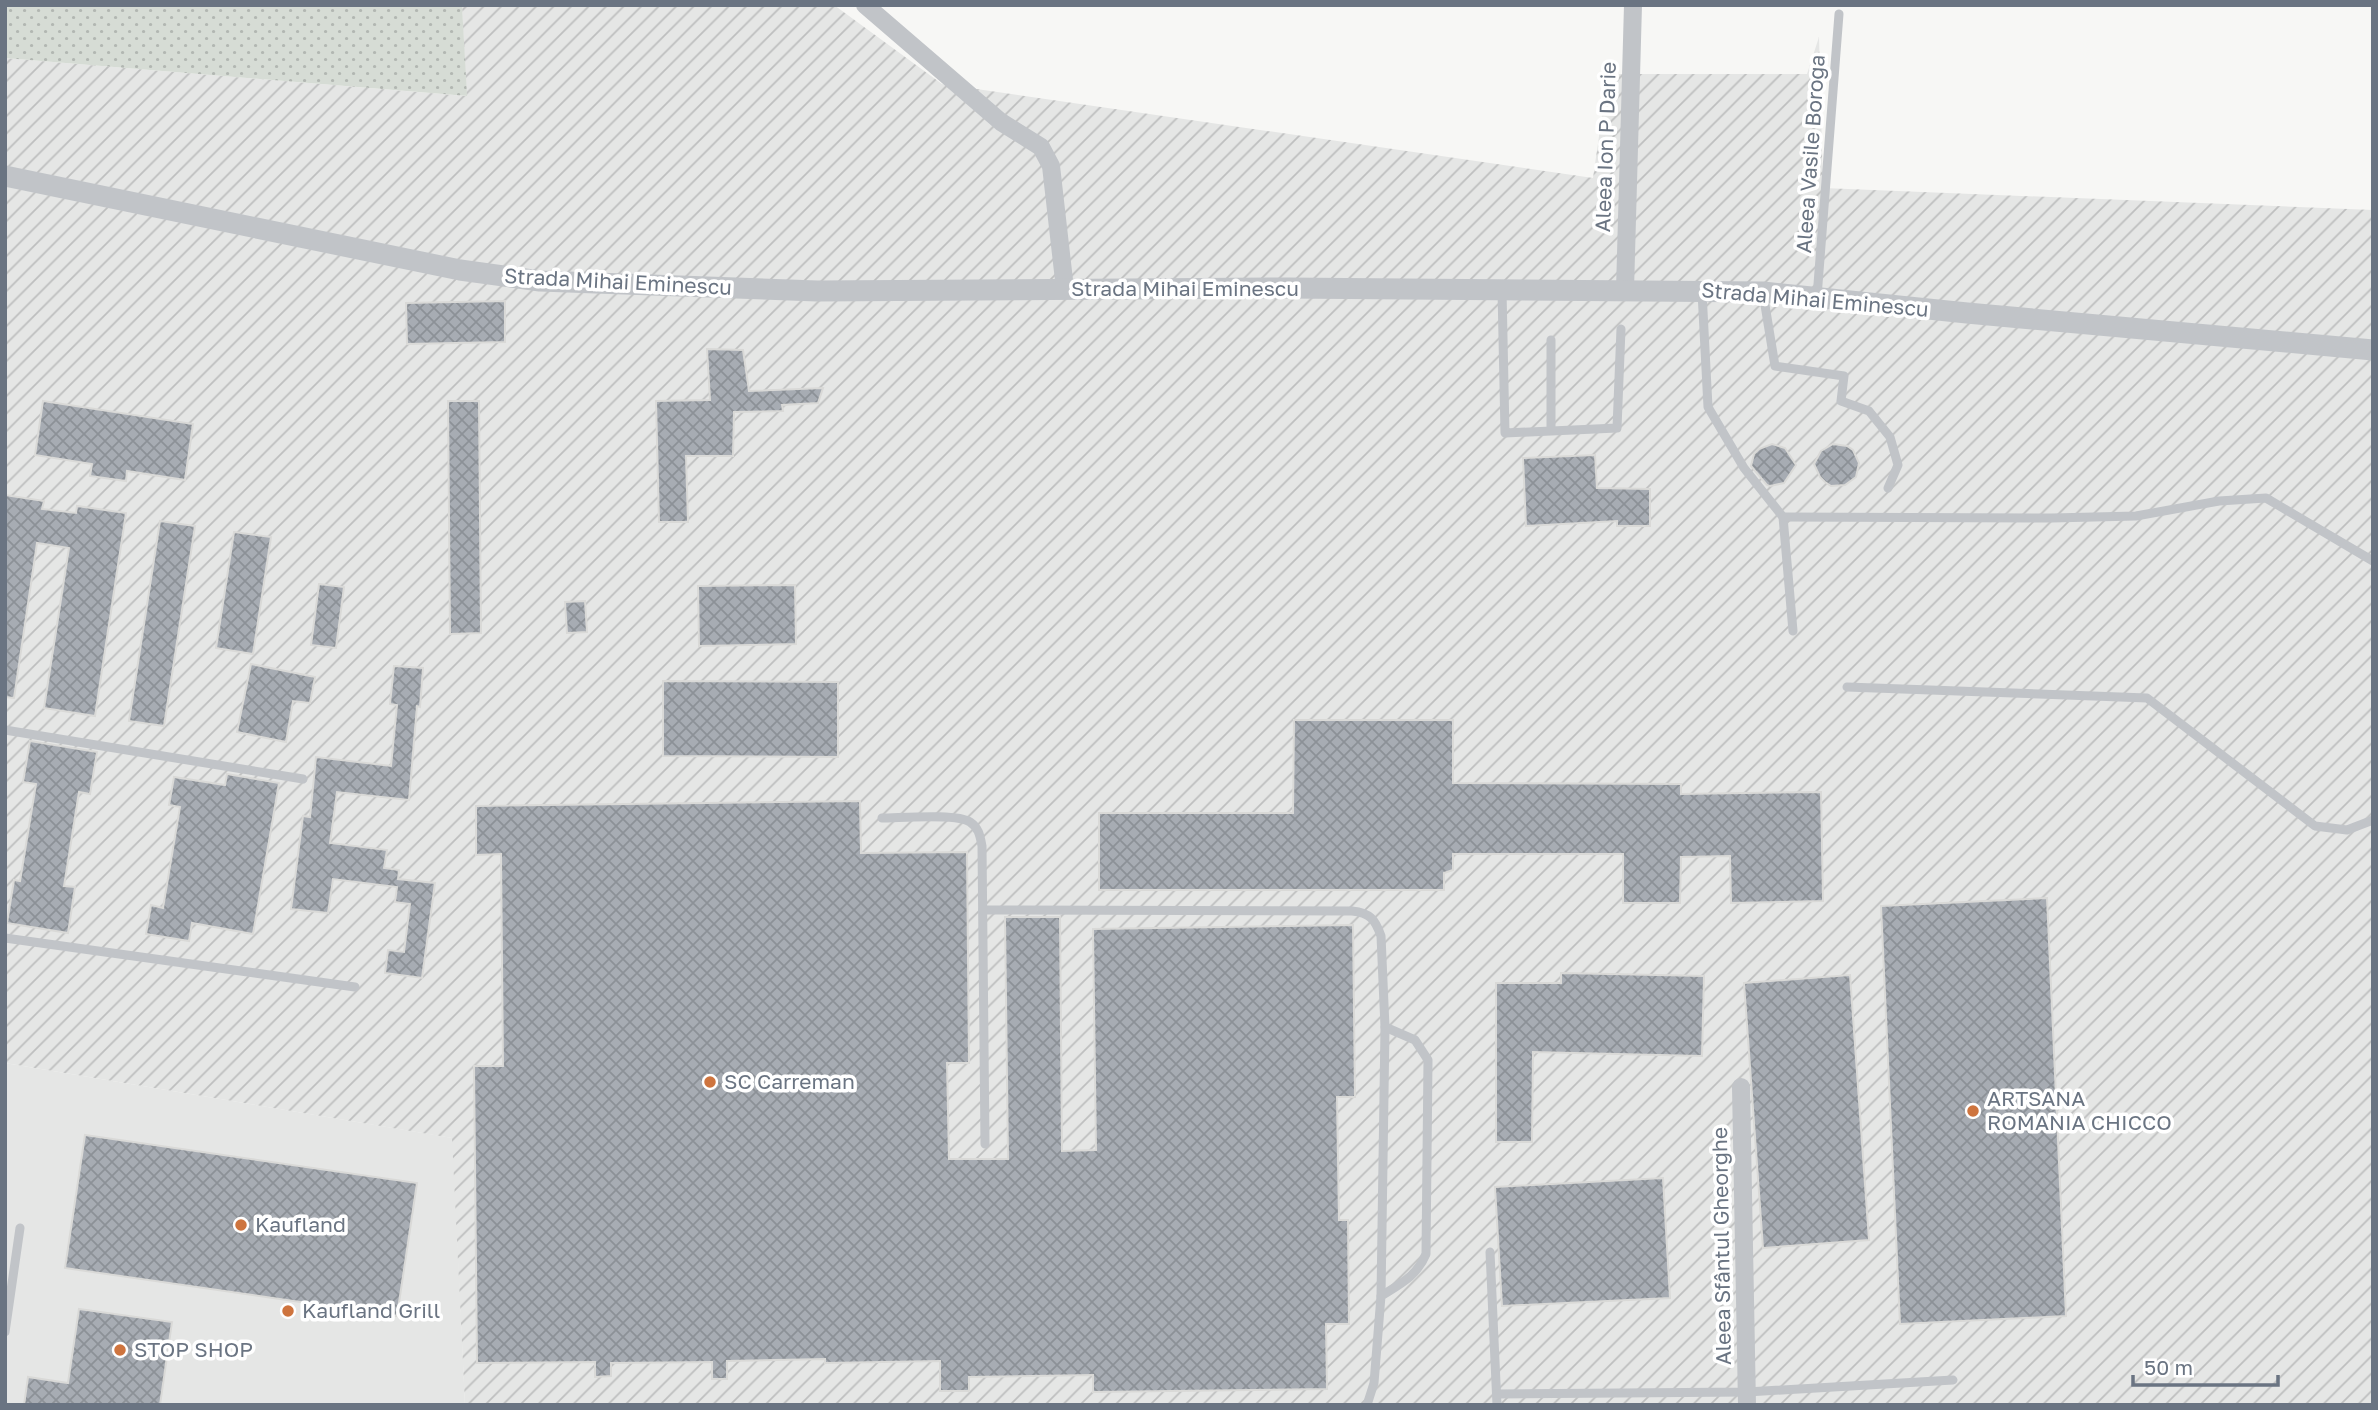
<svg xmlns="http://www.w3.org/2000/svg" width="2378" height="1410" viewBox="0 0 2378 1410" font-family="'Golos Text',sans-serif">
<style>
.built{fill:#e5e6e5}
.industrial{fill:url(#industrial-furrows)}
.grass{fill:url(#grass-dots)}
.building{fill:url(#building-cross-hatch);stroke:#d9d9d7;stroke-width:2}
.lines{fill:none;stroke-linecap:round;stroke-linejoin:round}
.service{stroke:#c1c4c8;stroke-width:9}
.minor{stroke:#c1c4c8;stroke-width:18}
.tertiary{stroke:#c1c4c8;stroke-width:21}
.poi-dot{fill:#ce743e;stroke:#fff;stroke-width:2.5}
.labels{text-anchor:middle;stroke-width:7;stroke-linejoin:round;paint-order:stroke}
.street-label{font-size:21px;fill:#6a7482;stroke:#fff}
.poi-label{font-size:21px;fill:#6a7482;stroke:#fff;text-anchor:start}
</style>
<defs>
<pattern id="industrial-furrows" width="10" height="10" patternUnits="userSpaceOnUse" patternTransform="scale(1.75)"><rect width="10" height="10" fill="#e5e6e5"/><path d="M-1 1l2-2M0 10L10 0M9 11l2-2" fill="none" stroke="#bebfbf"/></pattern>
<pattern id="grass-dots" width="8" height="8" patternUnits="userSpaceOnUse" patternTransform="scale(1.75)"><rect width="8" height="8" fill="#d6dcd5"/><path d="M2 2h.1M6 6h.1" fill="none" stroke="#b2b7b2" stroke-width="1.8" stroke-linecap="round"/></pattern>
<pattern id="building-cross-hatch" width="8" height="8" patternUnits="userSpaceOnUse" patternTransform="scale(1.75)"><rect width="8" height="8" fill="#a7acb3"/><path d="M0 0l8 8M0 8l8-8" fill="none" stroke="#8c9197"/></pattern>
</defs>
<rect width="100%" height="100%" fill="#f7f7f5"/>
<path class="built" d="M 5,1063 L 453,1138 L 465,1405 L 5,1405 Z"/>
<path class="industrial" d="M 462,5 L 834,5 L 942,84 L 1593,178 L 1608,74 L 1807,74 L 1819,37 L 1823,188 L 2373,210 L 2373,1405 L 465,1405 L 452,1138 L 5,1063 L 5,58 L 466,96 Z"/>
<path class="grass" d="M 5,5 L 462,5 L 467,96 L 5,58 Z"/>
<g class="building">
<path d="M 505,301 L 505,342 L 407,344 L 406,303 Z"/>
<path d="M 707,349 L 743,350 L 749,391 L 823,388 L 818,403 L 782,405 L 783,411 L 734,412 L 733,456 L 686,456 L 688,522 L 659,522 L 656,401 L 710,400 Z"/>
<path d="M 43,401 L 193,424 L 185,480 L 127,471 L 126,481 L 90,476 L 92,464 L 35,455 Z"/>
<path d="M 448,401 L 479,401 L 481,633 L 450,634 Z"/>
<path d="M 1772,444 L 1785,448 L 1796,465 L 1784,483 L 1770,486 L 1767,485 L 1751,466 L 1754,454 L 1759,449 Z"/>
<path d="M 1833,444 L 1847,446 L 1853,450 L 1859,463 L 1856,477 L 1845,485 L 1831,486 L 1825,482 L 1820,477 L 1814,464 L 1821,451 Z"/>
<path d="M 1595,455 L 1597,488 L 1650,489 L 1650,526 L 1617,526 L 1617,521 L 1526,526 L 1523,458 Z"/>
<path d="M 5,495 L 44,501 L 42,509 L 76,513 L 77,506 L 126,513 L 95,716 L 44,708 L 69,548 L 37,543 L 14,698 L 5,697 Z"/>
<path d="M 160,521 L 195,526 L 164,726 L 129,721 Z"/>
<path d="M 234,532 L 271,537 L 253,654 L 216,648 Z"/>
<path d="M 319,584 L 344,587 L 336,648 L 311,645 Z"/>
<path d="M 795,585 L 796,644 L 699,646 L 698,586 Z"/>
<path d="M 585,601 L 587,632 L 567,633 L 565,602 Z"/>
<path d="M 251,664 L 315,677 L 310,703 L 293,701 L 286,742 L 237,732 Z"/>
<path d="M 394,666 L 423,668 L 420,707 L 417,706 L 409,800 L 337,792 L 330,843 L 387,850 L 384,868 L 399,870 L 398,879 L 435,883 L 422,978 L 385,973 L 388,950 L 404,952 L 410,904 L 395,902 L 397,887 L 333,879 L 328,913 L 291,909 L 303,816 L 310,817 L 316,757 L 391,766 L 397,705 L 390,704 Z"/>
<path d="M 663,681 L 838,682 L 838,757 L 663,756 Z"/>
<path d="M 1294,720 L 1453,720 L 1453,783 L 1681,784 L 1681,794 L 1821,792 L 1823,901 L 1731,903 L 1730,856 L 1681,857 L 1680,903 L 1623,903 L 1623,854 L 1453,854 L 1453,870 L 1444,873 L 1444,890 L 1099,890 L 1099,813 L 1293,813 Z"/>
<path d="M 30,741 L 97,752 L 90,794 L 79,792 L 64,886 L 75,887 L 68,933 L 7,923 L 14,880 L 20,881 L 36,784 L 23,782 Z"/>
<path d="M 227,774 L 279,783 L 253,934 L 192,923 L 189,941 L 146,934 L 151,905 L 163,908 L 180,807 L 169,805 L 174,777 L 225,785 Z"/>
<path d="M 860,801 L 861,853 L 967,852 L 969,1063 L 947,1063 L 949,1159 L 1008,1159 L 1005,917 L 1060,917 L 1062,1151 L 1096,1150 L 1093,929 L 1353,925 L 1355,1097 L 1337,1097 L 1339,1220 L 1348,1220 L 1349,1324 L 1326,1324 L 1327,1389 L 1093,1392 L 1093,1375 L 969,1377 L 969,1391 L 940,1391 L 940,1361 L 825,1363 L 825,1359 L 727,1361 L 727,1379 L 712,1379 L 712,1362 L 611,1363 L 611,1376 L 595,1377 L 595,1362 L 477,1363 L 474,1066 L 503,1066 L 501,854 L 476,855 L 476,806 Z"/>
<path d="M 2047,898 L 2066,1316 L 1900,1324 L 1881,906 Z"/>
<path d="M 1561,973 L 1704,976 L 1702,1056 L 1533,1052 L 1532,1142 L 1496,1142 L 1496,983 L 1561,983 Z"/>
<path d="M 1850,975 L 1869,1240 L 1763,1248 L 1744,983 Z"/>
<path d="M 85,1135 L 417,1183 L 397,1316 L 65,1268 Z"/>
<path d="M 1663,1178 L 1670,1298 L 1502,1306 L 1495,1187 Z"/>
<path d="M 79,1309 L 172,1322 L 160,1405 L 24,1405 L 28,1377 L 68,1383 Z"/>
</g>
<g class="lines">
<g class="service">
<path d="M 1502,290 L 1505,433 L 1617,428 L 1621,329"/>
<path d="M 1702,292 L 1708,407 L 1744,468 L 1783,517 L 1793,631"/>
<path d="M 1763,293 L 1775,366 L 1844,376 L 1841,401 L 1869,411 L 1890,437 L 1898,465 L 1888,488"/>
<path d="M 1817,297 L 1839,14"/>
<path d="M 1551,340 L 1551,430"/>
<path d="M 1783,517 L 2052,518 L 2136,516 L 2219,501 L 2266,498 L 2373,561"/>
<path d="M 1847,687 L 2147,698 L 2315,826 L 2347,830 L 2373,820"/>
<path d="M 5,730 L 303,779"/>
<path d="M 882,818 C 900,818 957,813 970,822 C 979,828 980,836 982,846 L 985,1144"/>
<path d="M 983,910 L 1352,911 C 1370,913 1375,919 1381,936 L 1385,1027 L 1381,1296 L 1374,1383 L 1367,1405"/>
<path d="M 5,938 L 355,987"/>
<path d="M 1490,1252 L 1497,1405"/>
<path d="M 1381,1296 C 1400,1284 1417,1276 1426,1254 L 1428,1060 L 1415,1040 L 1385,1027"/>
<path d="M 5,1332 L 20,1228"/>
<path d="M 1497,1394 L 1747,1392 L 1953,1380"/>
</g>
<g class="minor">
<path d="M 865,5 L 1001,122 L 1041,147 L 1051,166 L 1065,289"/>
<path d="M 1625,290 L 1633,5"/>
<path d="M 1741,1087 L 1747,1405"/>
</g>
<path class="tertiary" d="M 5,176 L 460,270 L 540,281 L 817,291 L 1287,288 L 1763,292 L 1967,313 L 2373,350"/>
</g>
<g class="poi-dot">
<circle cx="710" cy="1082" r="7"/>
<circle cx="1973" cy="1111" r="7"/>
<circle cx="241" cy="1225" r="7"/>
<circle cx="288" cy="1311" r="7"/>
<circle cx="120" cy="1350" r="7"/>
</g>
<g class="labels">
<g class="street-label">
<text transform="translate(1606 147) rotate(-88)" y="7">Aleea Ion P Darie</text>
<text transform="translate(1811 154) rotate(-86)" y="7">Aleea Vasile Boroga</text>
<text transform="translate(618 282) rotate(3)" y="7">Strada Mihai Eminescu</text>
<text x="1185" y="296">Strada Mihai Eminescu</text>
<text transform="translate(1815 300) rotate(5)" y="7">Strada Mihai Eminescu</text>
<text transform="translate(1722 1246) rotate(-91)" y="7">Aleea Sfântul Gheorghe</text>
</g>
<g class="poi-label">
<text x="724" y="1089">SC Carreman</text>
<text x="1987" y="1106">ARTSANA<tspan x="1987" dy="24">ROMANIA CHICCO</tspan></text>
<text x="255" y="1232">Kaufland</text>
<text x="302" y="1318">Kaufland Grill</text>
<text x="134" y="1357">STOP SHOP</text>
</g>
</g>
<rect width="2378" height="1410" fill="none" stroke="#6a7482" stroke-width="14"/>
<path d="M2133 1375v10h145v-10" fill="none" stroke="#6a7482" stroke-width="3.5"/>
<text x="2144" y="1375" font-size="21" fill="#6a7482" stroke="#ffffff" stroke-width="5" paint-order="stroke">50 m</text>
</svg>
